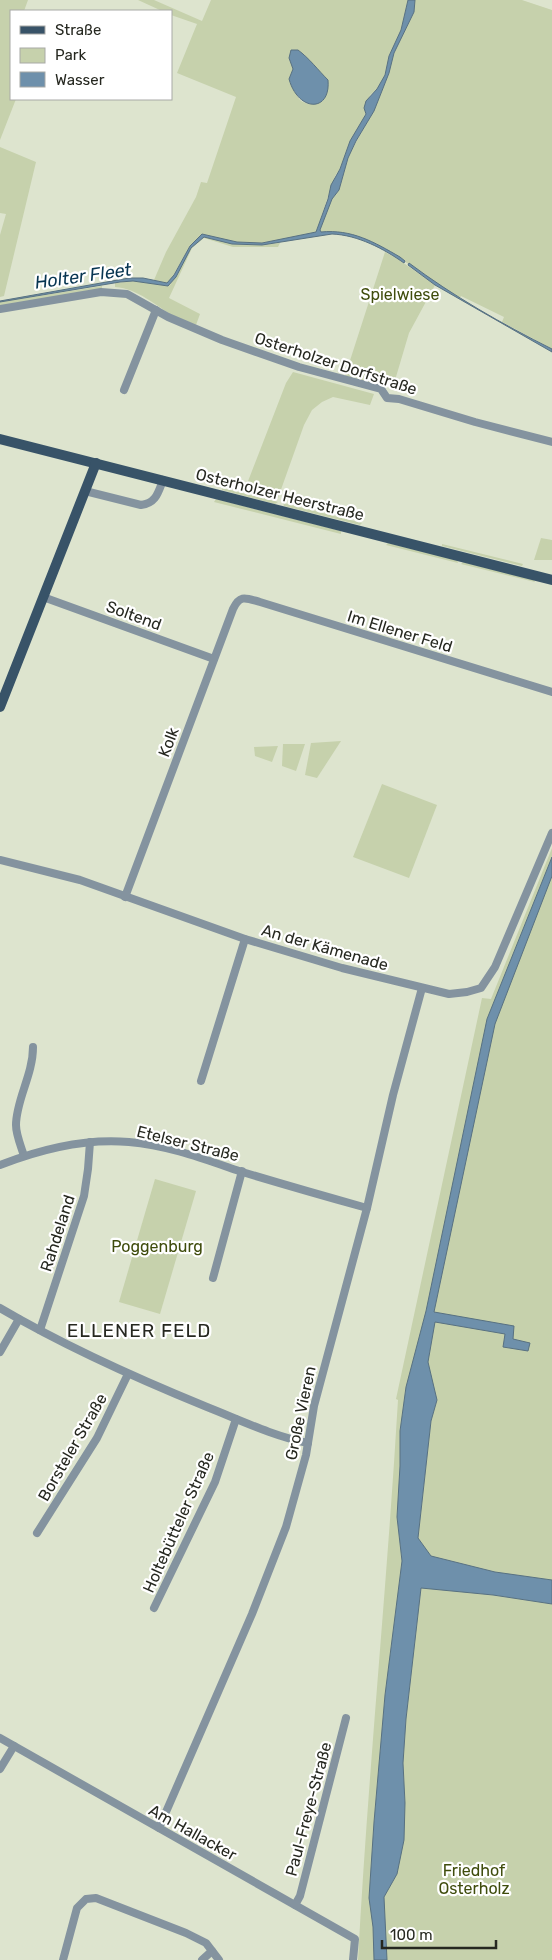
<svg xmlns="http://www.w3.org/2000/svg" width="552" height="1960" viewBox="0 0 552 1960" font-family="Rubik,sans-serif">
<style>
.green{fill:#c6d1ac;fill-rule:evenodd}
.water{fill:#6e90ab;stroke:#587181}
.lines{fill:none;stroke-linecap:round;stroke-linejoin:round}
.minor{stroke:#84939f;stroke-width:8}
.major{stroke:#385368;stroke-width:10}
.labels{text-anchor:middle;stroke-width:4.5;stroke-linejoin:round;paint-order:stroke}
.park-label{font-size:16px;fill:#3f4c0c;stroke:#fff}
.street-label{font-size:16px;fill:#262820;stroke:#fff}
.water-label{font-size:18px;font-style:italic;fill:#073551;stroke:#fff}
.quarter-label{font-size:19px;letter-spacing:1px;fill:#262820;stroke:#fff}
</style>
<rect width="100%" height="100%" fill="#dde4ce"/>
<g class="green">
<path d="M 0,0 L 28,0 L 24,11 L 11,11 L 11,99 L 16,99 L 0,140 Z"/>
<path d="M 138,0 L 154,0 L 202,21 L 211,0 L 408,0 L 401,30 L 389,56 L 385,75 L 377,89 L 370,95 L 363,122 L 350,141 L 340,169 L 335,176 L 316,232 L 262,243 L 237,242 L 202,234 L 190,246 L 170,281 L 167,283 L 154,280 L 166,252 L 196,197 L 201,182 L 207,183 L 236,97 L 177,73 L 197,24 L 171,15 L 171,11 L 162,11 ZM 304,54 L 308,61 L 328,80 L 323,101 C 299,109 298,98 289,79 L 293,69 Z"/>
<path d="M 415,0 L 522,0 L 552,10 L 552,349 L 502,322 L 504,317 L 461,296 L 460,298 C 447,290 433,282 420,273 C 392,251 358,228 321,232 L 320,230 L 332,199 L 339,190 L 348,158 L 356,142 L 374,111 L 389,73 L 394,53 L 414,12 Z"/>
<path d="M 0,147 L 36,162 L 4,296 L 0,297 L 0,235 L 6,214 L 0,213 Z"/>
<path d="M 204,237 L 244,245 L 280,243 L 278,247 L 233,247 L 204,238 L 192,248 L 169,298 L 200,314 L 196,325 C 189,322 181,319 174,316 C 154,305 139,289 115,287 L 115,283 L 133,281 L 167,286 L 170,285 L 191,248 Z"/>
<path d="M 385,252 L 398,259 L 435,285 L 409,333 L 393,387 L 345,376 Z"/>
<path d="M 102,286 L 102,289 L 0,307 L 0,302 Z"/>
<path d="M 293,372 L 374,394 L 370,405 L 333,397 L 322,402 L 312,410 L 304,425 L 278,498 L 245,489 L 286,383 Z"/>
<path d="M 222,488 L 278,502 L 275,504 L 222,490 Z"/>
<path d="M 216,499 L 341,531 L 341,534 L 214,502 Z"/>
<path d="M 283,503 L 362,523 L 360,525 L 284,506 Z"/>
<path d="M 541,538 L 552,540 L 552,560 L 534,560 Z"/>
<path d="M 388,543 L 457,560 L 458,563 L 386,545 Z"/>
<path d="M 442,544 L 523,564 L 522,566 L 442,546 Z"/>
<path d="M 463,562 L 534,580 L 535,582 L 461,564 Z"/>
<path d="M 341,741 L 317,778 L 305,775 L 311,743 Z"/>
<path d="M 283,744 L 305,744 L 296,771 L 282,766 Z"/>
<path d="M 278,746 L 272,762 L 255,756 L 254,747 Z"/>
<path d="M 382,784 L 437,805 L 409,878 L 353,857 Z"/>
<path d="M 552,848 L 552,1580 L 495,1572 L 431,1556 L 418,1538 L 431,1421 L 437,1400 L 406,1387 L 400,1431 L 400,1466 L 397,1517 L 402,1561 L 385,1695 L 374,1822 L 369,1898 L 384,1897 L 397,1874 L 405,1803 L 403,1763 L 406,1719 L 421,1587 L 493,1595 L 552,1604 L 552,1960 L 358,1960 C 368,1773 387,1587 398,1400 L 396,1399 L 482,998 L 491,999 Z"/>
<path d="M 155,1179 L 196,1191 L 160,1314 L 119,1302 Z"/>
</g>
<g class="water">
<path d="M 408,0 L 415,0 L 414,12 L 394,53 L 389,73 L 374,111 L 356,141 L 348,158 L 339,190 L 332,199 L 320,230 L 321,232 C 352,229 374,242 400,257 L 405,261 L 404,263 C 384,249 358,235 332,234 L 262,245 L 232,244 L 204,237 L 191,248 L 176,277 L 168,286 L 133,281 L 120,282 L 0,302 L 0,301 L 129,278 L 143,278 L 167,283 L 174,275 L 190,246 L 202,234 L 237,242 L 262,243 L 316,232 L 328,199 L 331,185 L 340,169 L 350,141 L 366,114 L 364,108 L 366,101 L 377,89 L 385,75 L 389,56 L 401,30 Z"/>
<path d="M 291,50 L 298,50 C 309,58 318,70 328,80 C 331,113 298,112 289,79 L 293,69 L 289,58 Z"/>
<path d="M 409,263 C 453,296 502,324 552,349 L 552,352 L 435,285 L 408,265 Z"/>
<path d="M 552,857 L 552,876 L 495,1024 L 434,1312 L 514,1326 L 513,1339 L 530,1343 L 528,1351 L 503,1347 L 505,1334 L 435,1322 L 428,1362 L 437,1400 L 431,1421 L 418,1538 L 431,1556 L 495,1572 L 552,1580 L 552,1604 L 493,1595 L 421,1588 L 406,1719 L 403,1763 L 405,1803 L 404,1840 L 397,1874 L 384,1897 L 387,1960 L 374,1960 L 373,1927 L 369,1898 L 374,1822 L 385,1695 L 402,1561 L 397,1517 L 400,1466 L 400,1431 L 406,1387 L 426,1311 L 487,1019 Z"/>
</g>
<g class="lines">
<g class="minor">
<path d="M 0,309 L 101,292 L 127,294 L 168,317 L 222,340 L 299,367 L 381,389 L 387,398 L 399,399 L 475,422 L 552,442"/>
<path d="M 124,390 L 156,310"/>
<path d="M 85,491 L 141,505 C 156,503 158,493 163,480"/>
<path d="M 43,597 L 214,659"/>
<path d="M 0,860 L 80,880 L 245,939 L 342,968 L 449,994 L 467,992 L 481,988 L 495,967 L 552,833"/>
<path d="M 125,897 L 233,609 C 240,594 246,598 260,602 L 552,692"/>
<path d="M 201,1081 L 245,939"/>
<path d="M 24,1156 C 21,1146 16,1135 16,1125 C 16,1100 33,1075 33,1047"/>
<path d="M 0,1165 C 41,1149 85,1138 129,1142 C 167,1145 204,1159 239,1171 C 282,1184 324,1196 367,1208"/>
<path d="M 213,1278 L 242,1171"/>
<path d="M 0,1308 C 66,1347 136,1378 207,1407 C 240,1420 273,1436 308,1443"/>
<path d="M 40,1330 L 84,1196 L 88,1169 L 90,1142"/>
<path d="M 0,1352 L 19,1319"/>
<path d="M 37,1533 L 97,1438 L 128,1374"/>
<path d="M 154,1608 L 215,1482 L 236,1419"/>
<path d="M 0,1738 L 355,1939 L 353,1960"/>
<path d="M 0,1769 L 14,1746"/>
<path d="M 159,1828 L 252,1614 L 286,1527 L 306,1455 L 314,1406 L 367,1208 L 393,1095 L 422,988"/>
<path d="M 295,1905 L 300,1896 L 346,1718"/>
<path d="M 63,1960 L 77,1908 L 86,1899 L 96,1898 L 186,1933 L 206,1943 L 219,1960"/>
<path d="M 202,1960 L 212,1951"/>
</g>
<g class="major">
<path d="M 0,439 L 552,580"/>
<path d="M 0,707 L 96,463"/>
</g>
</g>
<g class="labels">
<g class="park-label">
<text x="400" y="300">Spielwiese</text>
<text x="157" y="1252">Poggenburg</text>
<text x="474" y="1876">Friedhof<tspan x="474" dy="18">Osterholz</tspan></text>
</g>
<g class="street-label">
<text transform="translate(336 363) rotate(18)" y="6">Osterholzer Dorfstraße</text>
<text transform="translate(280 494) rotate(14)" y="6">Osterholzer Heerstraße</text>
<text transform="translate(134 615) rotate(20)" y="6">Soltend</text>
<text transform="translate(400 631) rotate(17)" y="6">Im Ellener Feld</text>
<text transform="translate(168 742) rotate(-69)" y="6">Kolk</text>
<text transform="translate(325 947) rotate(16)" y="6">An der Kämenade</text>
<text transform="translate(188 1143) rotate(14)" y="6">Etelser Straße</text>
<text transform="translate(57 1233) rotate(-72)" y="6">Rahdeland</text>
<text transform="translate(300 1413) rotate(-78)" y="6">Große Vieren</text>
<text transform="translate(72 1447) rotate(-60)" y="6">Borsteler Straße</text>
<text transform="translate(178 1522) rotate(-66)" y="6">Holtebütteler Straße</text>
<text transform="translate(308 1809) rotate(-75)" y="6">Paul-Freye-Straße</text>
<text transform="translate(193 1832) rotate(29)" y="6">Am Hallacker</text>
</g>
<g class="water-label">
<text transform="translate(83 276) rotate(-8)" y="6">Holter Fleet</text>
</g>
<g class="quarter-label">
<text x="139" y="1337">ELLENER FELD</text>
</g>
</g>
<rect x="10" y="10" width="162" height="90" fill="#ffffff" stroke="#a8a9a6"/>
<rect x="20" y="26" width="25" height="8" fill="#385368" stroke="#a8a9a6"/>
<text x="55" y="35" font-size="15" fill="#262820">Straße</text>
<rect x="20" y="48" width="25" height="15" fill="#c6d1ac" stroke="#a8a9a6"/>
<text x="55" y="60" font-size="15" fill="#262820">Park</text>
<rect x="20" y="72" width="25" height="15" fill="#6e90ab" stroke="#a8a9a6"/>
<text x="55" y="85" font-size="15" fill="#262820">Wasser</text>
<path d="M382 1940v8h114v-8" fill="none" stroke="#262820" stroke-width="2.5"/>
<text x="390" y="1940" font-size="15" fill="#262820" stroke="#ffffff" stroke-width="4" paint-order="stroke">100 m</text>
</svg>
